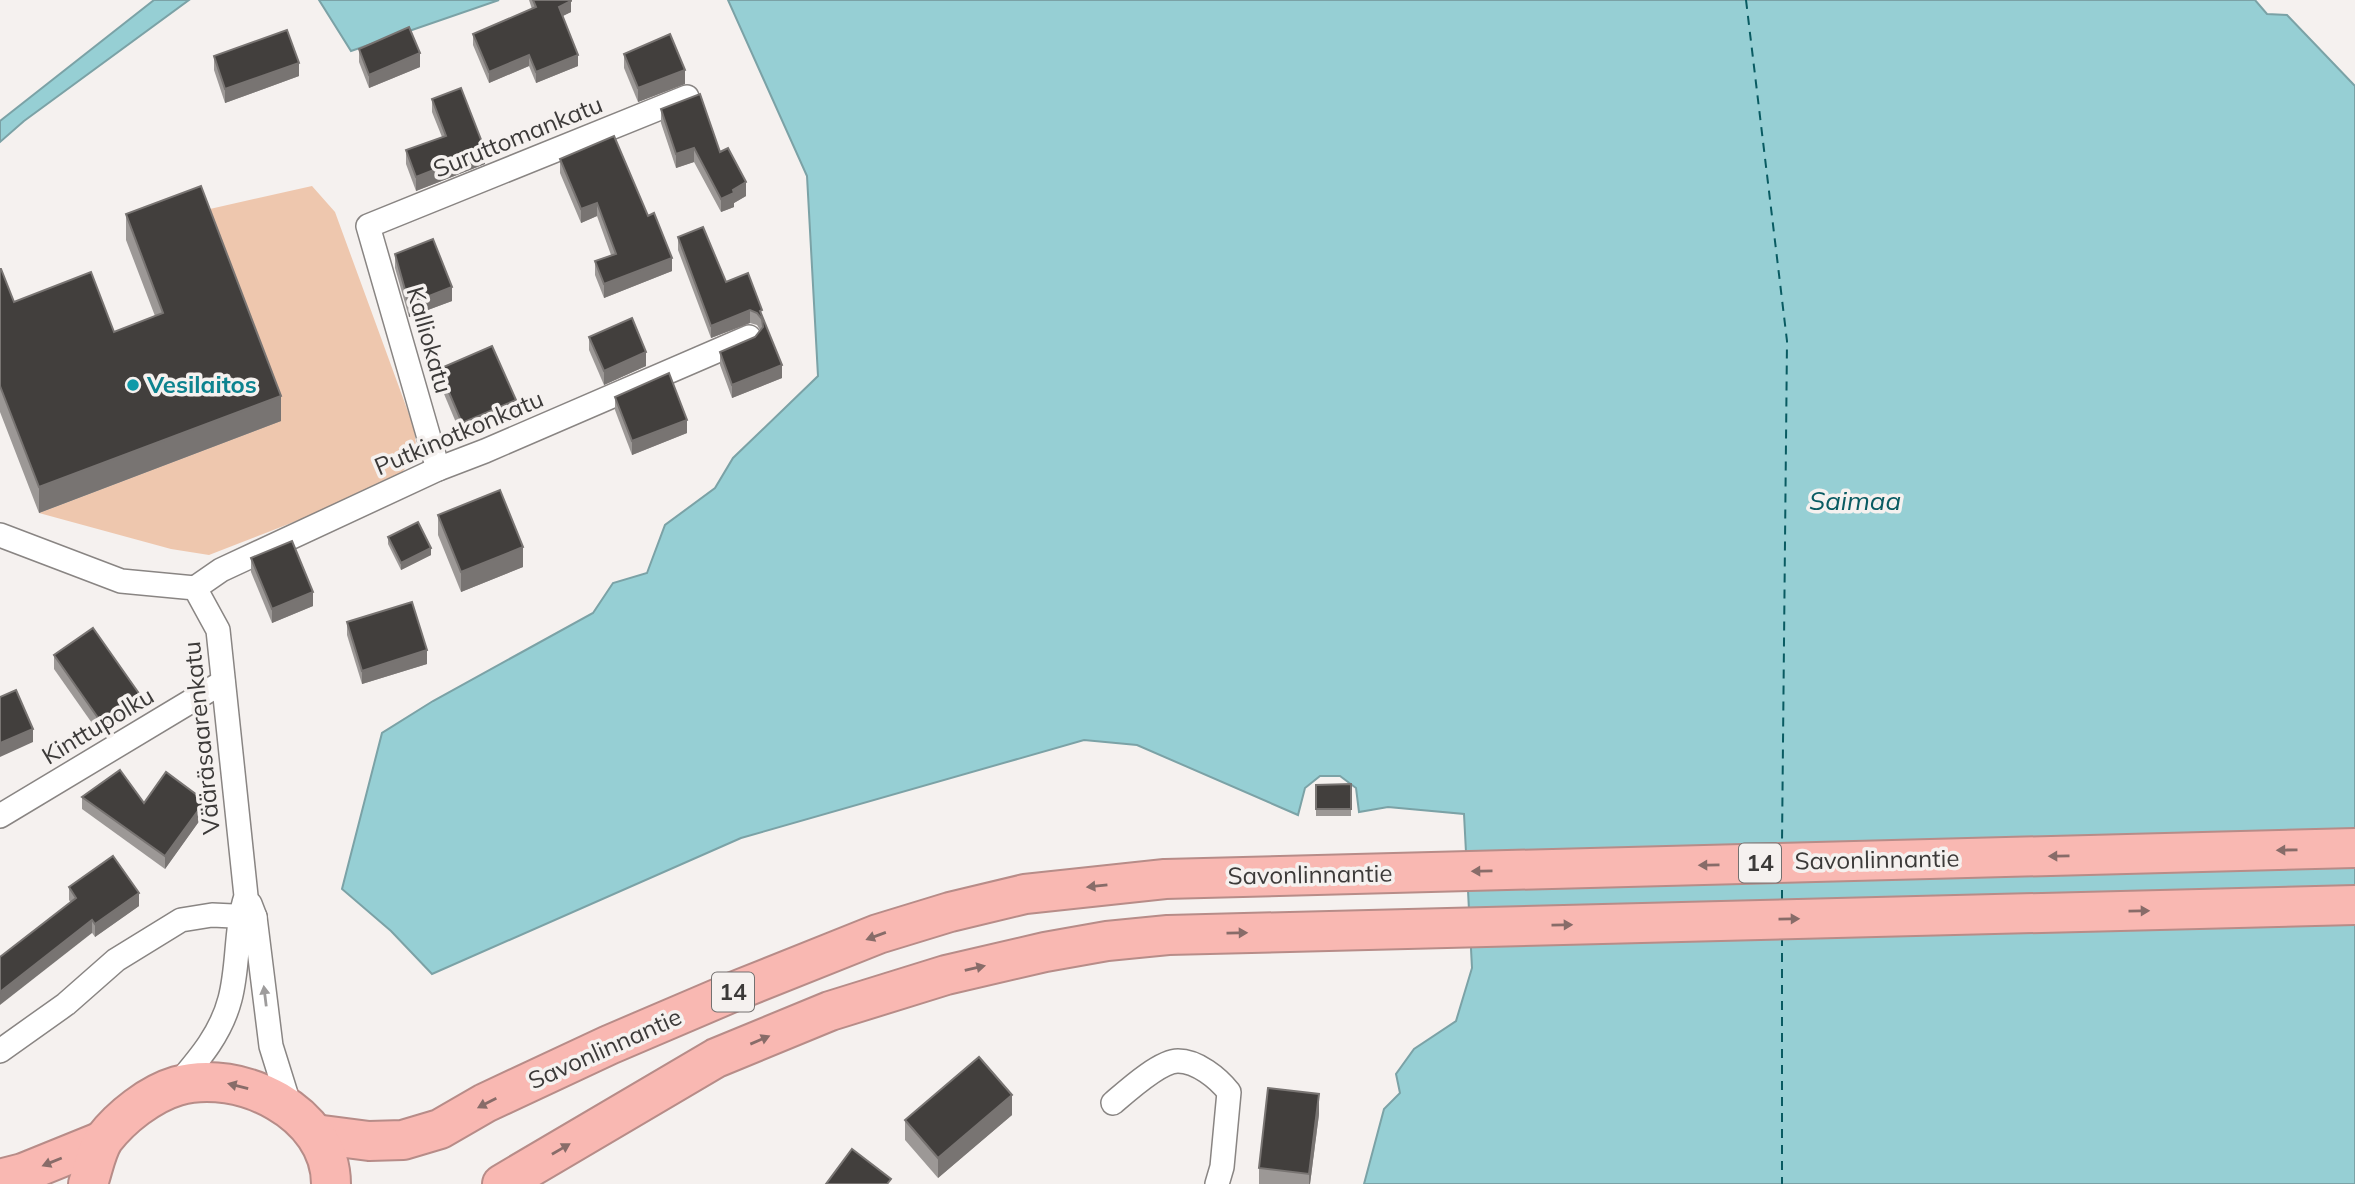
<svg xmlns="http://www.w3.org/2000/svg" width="2355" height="1184" viewBox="0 0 2355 1184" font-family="Mulish,sans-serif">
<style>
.green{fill:#eec7ae}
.water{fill:#96cfd4;stroke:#7ba2a6;stroke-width:2}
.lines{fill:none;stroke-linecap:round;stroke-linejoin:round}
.ferry{stroke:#095b62;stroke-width:2;stroke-dasharray:9 7;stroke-linecap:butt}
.street-casing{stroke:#898583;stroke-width:26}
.highway-casing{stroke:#b78c88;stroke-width:42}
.street{stroke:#fff;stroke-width:23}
.highway{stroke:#f9b8b2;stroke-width:38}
.wall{fill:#9c9896}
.shaded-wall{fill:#787472}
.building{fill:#423f3d;stroke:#787472;stroke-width:2}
.oneway{fill:#886c69}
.oneway2{fill:#9e9c9c}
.culture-dot{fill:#0f9aa8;stroke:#f5f1ef;stroke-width:2.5}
.labels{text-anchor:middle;stroke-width:7;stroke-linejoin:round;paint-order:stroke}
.shield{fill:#f5f1ef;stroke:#747170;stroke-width:2}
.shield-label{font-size:23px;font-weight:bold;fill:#3c3a39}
.street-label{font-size:24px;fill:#3c3a39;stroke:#f5f1ef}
.culture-label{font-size:24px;font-weight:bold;fill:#0d838f;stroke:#f5f1ef;text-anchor:start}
.water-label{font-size:26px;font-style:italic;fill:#095b62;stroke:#f5f1ef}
</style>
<rect width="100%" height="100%" fill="#f5f1ef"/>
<path class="green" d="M 312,186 L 335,212 L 414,428 L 417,453 L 394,483 L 209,555 L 171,549 L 39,513 L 280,421 L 201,211 Z"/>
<g class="water">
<path d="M 154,0 L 189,0 L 24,121 L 0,142 L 0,121 Z"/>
<path d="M 319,0 L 499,0 L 351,51 Z"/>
<path d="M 728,0 L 2255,0 L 2267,14 L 2287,15 L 2355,86 L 2355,1184 L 1364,1184 L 1384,1109 L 1400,1093 L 1396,1074 L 1414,1049 L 1456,1021 L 1472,968 L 1464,814 L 1388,807 L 1359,812 L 1356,788 L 1340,776 L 1320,776 L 1305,788 L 1298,815 L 1137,745 L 1084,740 L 741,838 L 432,974 L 391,931 L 342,889 L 382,733 L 433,701 L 593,613 L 613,583 L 647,573 L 665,525 L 715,488 L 733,458 L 818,376 L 807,176 Z"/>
</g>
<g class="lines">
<g class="ferry">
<path d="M 1746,0 L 1787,341 L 1782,843"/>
<path d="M 1782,899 L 1782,881"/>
<path d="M 1782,937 L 1782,1184"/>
</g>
<g class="street-casing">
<g id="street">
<path d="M 438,469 L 368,226 L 687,97"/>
<path d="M 0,535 L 121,581 L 195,588 L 218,630 L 246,896 C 235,930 239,965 230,999 C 221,1034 199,1059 176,1086"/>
<path d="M 195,588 L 221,570 L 438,469 L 485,451 L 749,337"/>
<path d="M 0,816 L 223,682"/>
<path d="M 250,904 L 255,917 L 271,1046 L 291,1110"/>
<path d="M 0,1051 L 66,1004 L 116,960 L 181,920 L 212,915 L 255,917"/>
<path d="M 1113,1103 C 1127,1091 1160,1061 1178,1061 C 1197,1061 1218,1078 1229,1092 L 1222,1167 L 1217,1184"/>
</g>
</g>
<g class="highway-casing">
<g id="highway">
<path d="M 315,1134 L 369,1141 L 403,1140 L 440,1129 L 485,1103 L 609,1045 L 733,992 L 878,934 L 950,912 L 1025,894 L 1165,879 L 2355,848"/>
<path d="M 0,1179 L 23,1173 L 102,1141"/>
<path d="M 88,1184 C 93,1170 96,1151 104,1139 C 121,1117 150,1094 177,1086 C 239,1068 331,1112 331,1184"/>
<path d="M 502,1184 L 716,1058 L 830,1011 L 946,975 L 1045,952 L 1107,941 L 1168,935 L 2355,905"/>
</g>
</g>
<use href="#street" class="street"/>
<use href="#highway" class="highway"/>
</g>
<g class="wall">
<path d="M 529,0 L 571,0 L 571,12 L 562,16 L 578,66 L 536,83 L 529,66 L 489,83 L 473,45 L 473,34 L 532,9 Z"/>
<path d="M 359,49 L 420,67 L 369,88 L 359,62 Z"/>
<path d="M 624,54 L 685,84 L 638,102 L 624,68 Z"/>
<path d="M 214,56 L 299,76 L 225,103 L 214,70 Z"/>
<path d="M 432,99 L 485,164 L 416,191 L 406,164 L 406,150 L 442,137 L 432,112 Z"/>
<path d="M 661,109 L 720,152 L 746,196 L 734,203 L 734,207 L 721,212 L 694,162 L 676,168 L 661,123 Z"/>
<path d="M 560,159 L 672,271 L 604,298 L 595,275 L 595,261 L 611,255 L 597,216 L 581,223 L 560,173 Z"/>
<path d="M 126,214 L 281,421 L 39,513 L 0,412 L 0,269 L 14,302 L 114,332 L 155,316 L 126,240 Z"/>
<path d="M 678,237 L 762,315 L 782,378 L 732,398 L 720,365 L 720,352 L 755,337 L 760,330 L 757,325 L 750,323 L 711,338 L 678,250 Z"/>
<path d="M 395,254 L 452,301 L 409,317 L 395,268 Z"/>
<path d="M 589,337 L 646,366 L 604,385 L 589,350 Z"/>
<path d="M 439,369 L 516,414 L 462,437 L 439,382 Z"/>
<path d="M 615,397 L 687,433 L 632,455 L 615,410 Z"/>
<path d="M 438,515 L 523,567 L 461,592 L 438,535 Z"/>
<path d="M 388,537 L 431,555 L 401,570 L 388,544 Z"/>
<path d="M 251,558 L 313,606 L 272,623 L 251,572 Z"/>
<path d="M 347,622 L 427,664 L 362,684 L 347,635 Z"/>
<path d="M 54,655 L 140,709 L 101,736 L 54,669 Z"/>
<path d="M 1351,784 L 1351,816 L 1316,816 L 1316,785 Z"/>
<path d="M 82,797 L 144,803 L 205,813 L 165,869 L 82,809 Z"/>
<path d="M 69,887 L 139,906 L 95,937 L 69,900 Z"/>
<path d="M 1319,1114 L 1310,1184 L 1259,1184 L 1259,1168 Z"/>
<path d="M 1012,1115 L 938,1178 L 905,1140 L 905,1120 Z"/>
</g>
<g class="shaded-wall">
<path d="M 571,1 L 571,12 L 559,18 L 559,7 Z"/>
<path d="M 420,53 L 420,67 L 369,88 L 369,75 Z"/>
<path d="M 529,55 L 529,66 L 489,83 L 489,72 Z"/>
<path d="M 578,55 L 578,66 L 536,83 L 536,72 Z"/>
<path d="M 299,63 L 299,76 L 225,103 L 225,89 Z"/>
<path d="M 685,70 L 685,84 L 638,102 L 638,88 Z"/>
<path d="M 694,148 L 694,162 L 676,168 L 676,154 Z"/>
<path d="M 485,150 L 485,164 L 416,191 L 416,177 Z"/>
<path d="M 746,182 L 746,196 L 734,203 L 734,207 L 721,212 L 721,199 L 733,190 Z"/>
<path d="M 597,203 L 597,216 L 581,223 L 581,209 Z"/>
<path d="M 672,258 L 672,271 L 604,298 L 604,284 Z"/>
<path d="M 452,287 L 452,301 L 409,317 L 409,304 Z"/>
<path d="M 750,310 L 750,323 L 711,338 L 711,326 Z"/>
<path d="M 646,352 L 646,366 L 604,385 L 604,371 Z"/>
<path d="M 782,365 L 782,378 L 732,398 L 732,385 Z"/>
<path d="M 281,396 L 281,421 L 39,513 L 39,487 Z"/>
<path d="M 516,400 L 516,414 L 462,437 L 462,423 Z"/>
<path d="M 687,420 L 687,433 L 632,455 L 632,441 Z"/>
<path d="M 523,547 L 523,567 L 461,592 L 461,572 Z"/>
<path d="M 431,548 L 431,555 L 401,570 L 401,563 Z"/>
<path d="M 313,592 L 313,606 L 272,623 L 272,609 Z"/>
<path d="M 427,650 L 427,664 L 362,684 L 362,671 Z"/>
<path d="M 140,695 L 140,709 L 101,736 L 101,722 Z"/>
<path d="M 33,729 L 33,742 L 0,757 L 0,743 Z"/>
<path d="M 205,801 L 205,813 L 165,869 L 165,856 Z"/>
<path d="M 139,893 L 139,906 L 95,937 L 95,924 Z"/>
<path d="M 92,920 L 92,933 L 0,1005 L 0,992 Z"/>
<path d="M 1319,1094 L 1319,1114 L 1310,1184 L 1309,1184 L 1309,1174 Z"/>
<path d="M 1012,1095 L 1012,1115 L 938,1178 L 938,1158 Z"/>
</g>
<g class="building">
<path d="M 533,0 L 571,0 L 571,1 L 559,7 L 578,55 L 536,72 L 529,55 L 489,72 L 473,34 L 536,7 Z"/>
<path d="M 409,27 L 420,53 L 369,75 L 359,49 Z"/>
<path d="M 287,30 L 299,63 L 225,89 L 214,56 Z"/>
<path d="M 670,34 L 685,70 L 638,88 L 624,54 Z"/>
<path d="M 461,88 L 485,150 L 416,177 L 406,150 L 446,136 L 432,99 Z"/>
<path d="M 700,94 L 720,152 L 728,148 L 746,182 L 733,190 L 734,193 L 721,199 L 694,148 L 676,154 L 661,109 Z"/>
<path d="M 614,136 L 648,216 L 654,213 L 672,258 L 604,284 L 595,261 L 616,254 L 597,203 L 581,209 L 560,159 Z"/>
<path d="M 201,186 L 281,396 L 39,487 L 0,386 L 0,269 L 1,269 L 14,302 L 91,272 L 114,332 L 163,313 L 126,214 Z"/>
<path d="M 703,227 L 726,282 L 748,273 L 762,310 L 760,311 L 782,365 L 732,385 L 720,352 L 755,337 L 763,327 L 762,319 L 757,313 L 750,310 L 711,326 L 678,237 Z"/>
<path d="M 433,239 L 452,287 L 409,304 L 395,254 Z"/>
<path d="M 632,318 L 646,352 L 604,371 L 589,337 Z"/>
<path d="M 492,346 L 516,400 L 462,423 L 439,369 Z"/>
<path d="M 669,373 L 687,420 L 632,441 L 615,397 Z"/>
<path d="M 500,490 L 523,547 L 461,572 L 438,515 Z"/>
<path d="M 418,522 L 431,548 L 401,563 L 388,537 Z"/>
<path d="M 292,541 L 313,592 L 272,609 L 251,558 Z"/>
<path d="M 412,602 L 427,650 L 362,671 L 347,622 Z"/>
<path d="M 93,628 L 140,695 L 101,722 L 54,655 Z"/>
<path d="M 16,690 L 33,729 L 0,743 L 0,697 Z"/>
<path d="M 120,770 L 144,803 L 166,772 L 205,801 L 165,856 L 82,797 Z"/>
<path d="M 1351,784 L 1351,809 L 1316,809 L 1316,785 Z"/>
<path d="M 113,856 L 139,893 L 95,924 L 92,920 L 0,992 L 0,957 L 76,898 L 69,887 Z"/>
<path d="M 979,1057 L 1012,1095 L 938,1158 L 905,1120 Z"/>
<path d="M 1268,1088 L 1319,1094 L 1309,1174 L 1259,1168 Z"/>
<path d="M 852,1149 L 891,1179 L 887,1184 L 826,1184 Z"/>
</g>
<defs><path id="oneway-solid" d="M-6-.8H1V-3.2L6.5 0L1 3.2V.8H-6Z" transform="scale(1.75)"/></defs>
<g class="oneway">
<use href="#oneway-solid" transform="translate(2287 850) rotate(179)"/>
<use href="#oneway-solid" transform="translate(2059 856) rotate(179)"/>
<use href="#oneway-solid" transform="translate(1709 865) rotate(179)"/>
<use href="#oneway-solid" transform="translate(1482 871) rotate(179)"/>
<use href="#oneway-solid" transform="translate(1097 886) rotate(174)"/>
<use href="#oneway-solid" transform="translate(2139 911) rotate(-1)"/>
<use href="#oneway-solid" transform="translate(1789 919) rotate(-1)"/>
<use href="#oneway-solid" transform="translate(1562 925) rotate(-1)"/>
<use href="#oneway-solid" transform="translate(1237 933) rotate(-1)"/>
<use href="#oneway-solid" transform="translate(876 936) rotate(160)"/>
<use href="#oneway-solid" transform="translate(975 968) rotate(-13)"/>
<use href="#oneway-solid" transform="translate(760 1040) rotate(-23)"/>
<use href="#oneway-solid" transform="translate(238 1086) rotate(-166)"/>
<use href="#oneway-solid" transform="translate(487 1103) rotate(153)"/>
<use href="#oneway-solid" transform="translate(561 1149) rotate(-30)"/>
<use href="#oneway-solid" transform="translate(52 1162) rotate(158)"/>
</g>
<use class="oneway2" href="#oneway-solid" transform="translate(265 996) rotate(-97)"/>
<circle class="culture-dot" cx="133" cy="385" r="7"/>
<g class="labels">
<g class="shield">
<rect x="1739" y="843.5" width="42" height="39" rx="5"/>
<rect x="712" y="972.5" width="42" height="39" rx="5"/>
</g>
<g class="shield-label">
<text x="1760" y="871">14</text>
<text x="733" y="1000">14</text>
</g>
<g class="street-label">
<text transform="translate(518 137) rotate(-22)" y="8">Suruttomankatu</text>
<text transform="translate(429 340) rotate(74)" y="8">Kalliokatu</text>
<text transform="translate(459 433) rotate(-23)" y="8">Putkinotkonkatu</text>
<text transform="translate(98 726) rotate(-31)" y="8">Kinttupolku</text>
<text transform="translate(202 738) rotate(-96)" y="8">Vääräsaarenkatu</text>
<text transform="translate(1877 860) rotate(-1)" y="8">Savonlinnantie</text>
<text transform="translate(1310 875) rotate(-1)" y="8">Savonlinnantie</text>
<text transform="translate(605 1049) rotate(-24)" y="8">Savonlinnantie</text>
</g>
<g class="culture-label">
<text x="147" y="393">Vesilaitos</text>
</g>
<g class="water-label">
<text x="1855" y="510">Saimaa</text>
</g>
</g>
</svg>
